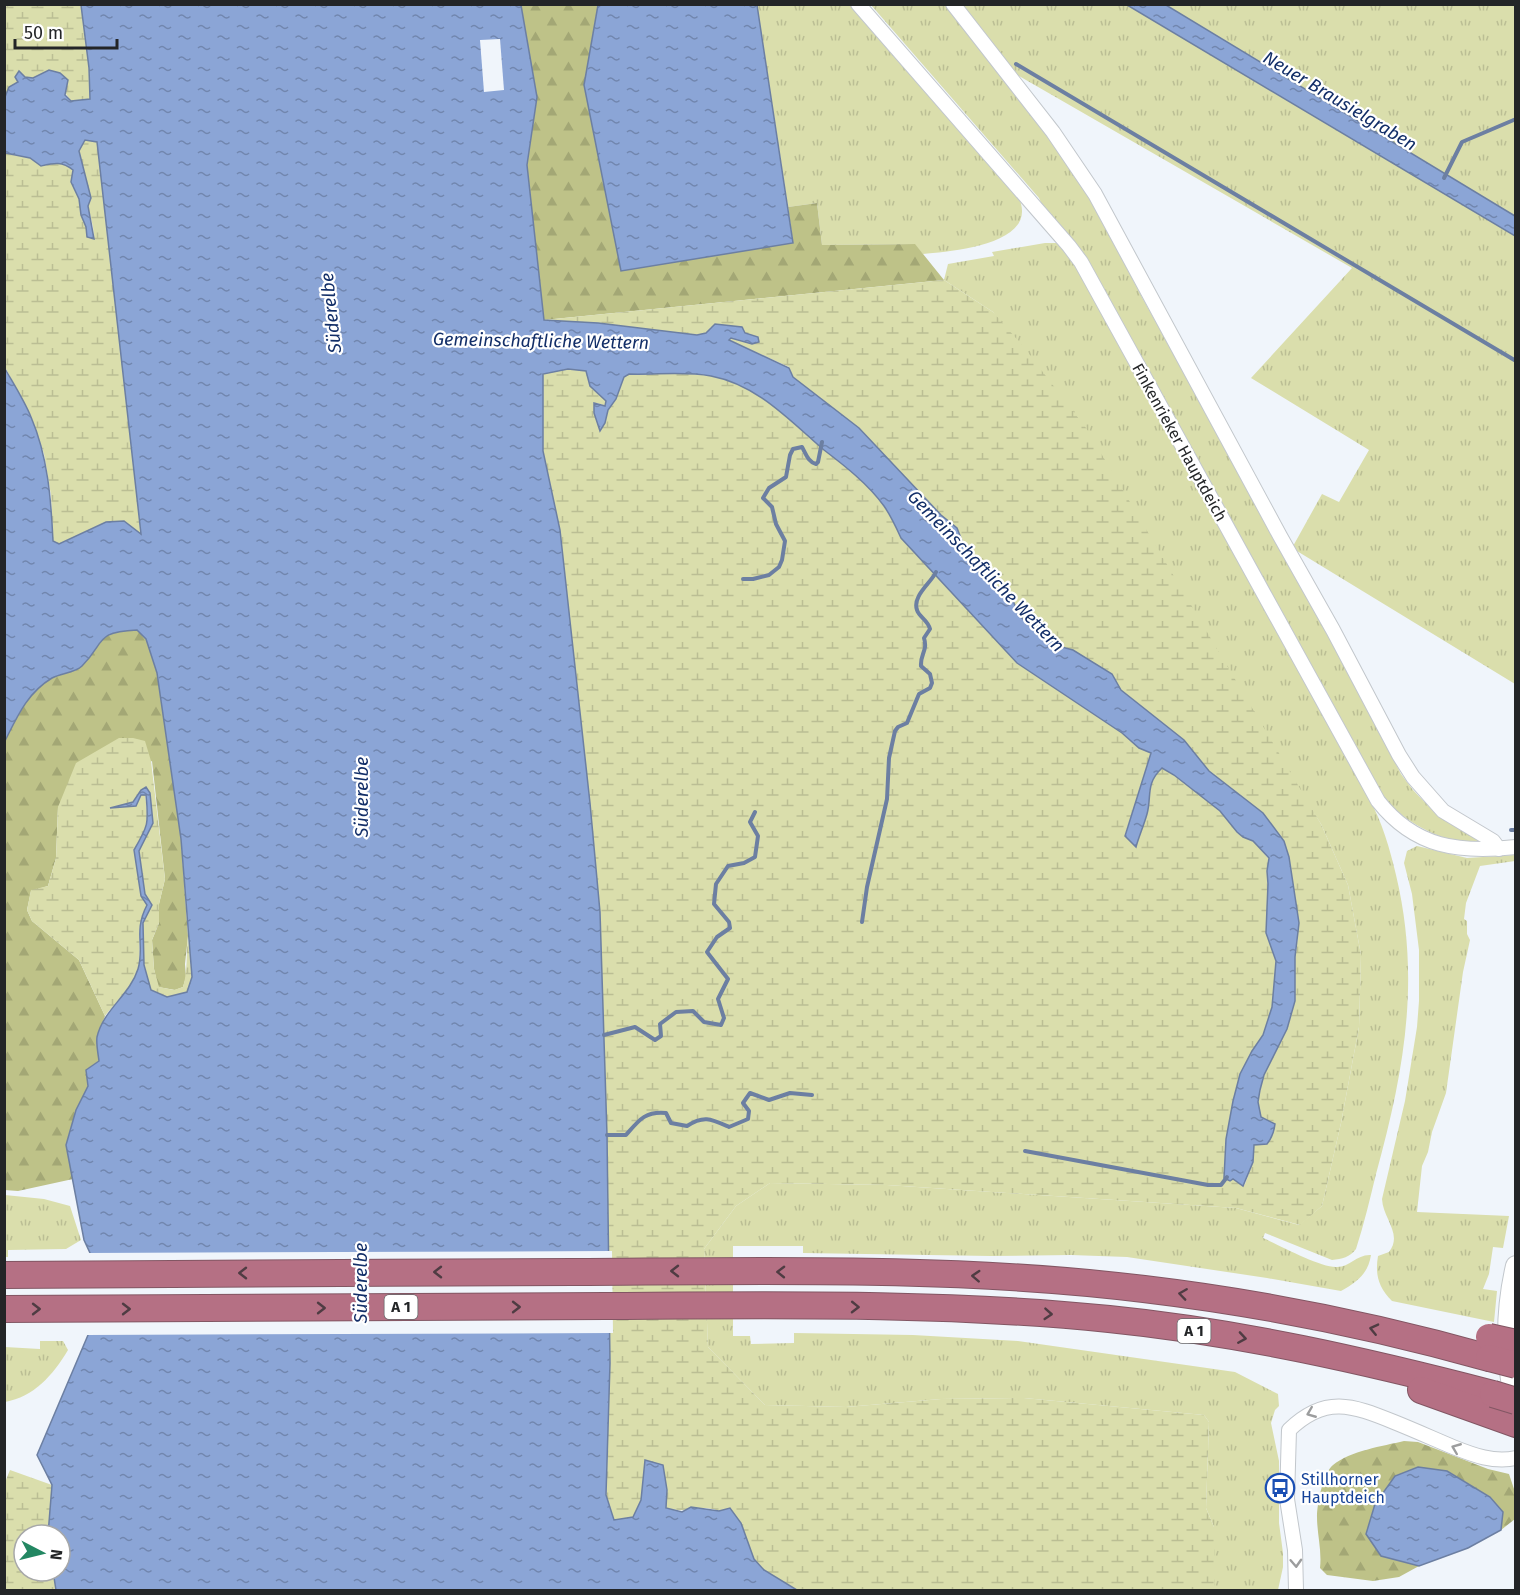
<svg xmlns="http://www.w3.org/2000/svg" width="1520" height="1595" viewBox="0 0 1520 1595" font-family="'Fira Sans',sans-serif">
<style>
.grass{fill:url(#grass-tufts)}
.forest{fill:url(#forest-firs)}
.wetland{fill:url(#wetland-marsh)}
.water{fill:url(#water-ripples);stroke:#6c7fa2;stroke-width:1.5}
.pier{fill:#f0f5fb}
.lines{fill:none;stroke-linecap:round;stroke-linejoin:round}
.stream{stroke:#6c7fa2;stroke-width:4}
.street-casing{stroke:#c2c7cc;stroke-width:16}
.secondary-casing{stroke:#c2c7cc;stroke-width:22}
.highway-casing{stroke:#825663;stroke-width:28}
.street{stroke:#fff;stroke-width:14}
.secondary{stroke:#fff;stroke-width:20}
.highway{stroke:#b57084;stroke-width:26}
.highway-bridge-casing{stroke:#825663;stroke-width:28;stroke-linecap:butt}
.highway-bridge{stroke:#b57084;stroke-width:26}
.oneway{stroke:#4f3c43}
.oneway2{stroke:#9c9d9e}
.labels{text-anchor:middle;stroke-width:4.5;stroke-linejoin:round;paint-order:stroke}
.shield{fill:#fff;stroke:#656668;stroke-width:1.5}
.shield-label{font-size:15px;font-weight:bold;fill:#232527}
.street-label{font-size:16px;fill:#232527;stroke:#fff}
.transit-label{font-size:16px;fill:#164399;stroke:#fff;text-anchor:start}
.water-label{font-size:18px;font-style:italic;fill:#122e68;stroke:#fff}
</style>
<defs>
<pattern id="grass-tufts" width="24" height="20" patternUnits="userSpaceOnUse" patternTransform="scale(1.5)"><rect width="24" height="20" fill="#dadeac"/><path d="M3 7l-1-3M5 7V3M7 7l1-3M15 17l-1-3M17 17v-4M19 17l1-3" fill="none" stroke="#bbbe94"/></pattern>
<pattern id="forest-firs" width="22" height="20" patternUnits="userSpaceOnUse" patternTransform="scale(1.5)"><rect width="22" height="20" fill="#bec288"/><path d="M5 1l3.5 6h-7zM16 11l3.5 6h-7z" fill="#a3a775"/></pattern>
<pattern id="wetland-marsh" width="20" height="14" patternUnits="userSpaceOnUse" patternTransform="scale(1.5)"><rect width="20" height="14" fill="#dadeac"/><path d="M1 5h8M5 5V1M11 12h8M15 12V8" fill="none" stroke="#bbbe94"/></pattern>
<pattern id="water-ripples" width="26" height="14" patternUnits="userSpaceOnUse" patternTransform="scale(1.5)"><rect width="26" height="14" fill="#8ba5d6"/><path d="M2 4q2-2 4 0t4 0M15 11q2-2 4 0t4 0" fill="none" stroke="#7186ae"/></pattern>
</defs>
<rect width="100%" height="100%" fill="#f0f5fb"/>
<g class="grass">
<path d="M 757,5 L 851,5 L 1018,196 C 1042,244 953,251 923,254 L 914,244 L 822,245 L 817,203 L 788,207 Z"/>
<path d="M 871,5 L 948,5 C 994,63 1043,120 1082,184 C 1115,237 1137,296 1172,348 L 1366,704 L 1401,774 L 1413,790 L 1438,816 L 1480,839 L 1480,842 C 1444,844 1412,826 1387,802 L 1044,209 L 1039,198 Z"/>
<path d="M 953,5 L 1127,5 L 1515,236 L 1515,684 L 1292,548 L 1322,494 L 1339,502 L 1369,450 L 1251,378 L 1352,268 L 1000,65 Z"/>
<path d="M 1166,5 L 1515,5 L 1515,216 Z"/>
<path d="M 1045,243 L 1056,243 L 1061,245 L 1088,285 L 1369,798 C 1382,822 1390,849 1396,875 C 1421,980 1404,1072 1376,1174 C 1370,1199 1364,1224 1356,1249 C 1350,1257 1342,1259 1332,1260 L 1265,1233 L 1263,1238 C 1279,1245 1321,1268 1337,1267 C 1350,1267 1357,1254 1371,1255 C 1368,1274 1357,1282 1341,1291 L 1267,1278 L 1127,1257 L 1071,1255 L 991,1256 L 803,1253 L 803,1246 L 733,1246 L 733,1336 L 750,1336 L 751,1344 L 794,1343 L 794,1333 L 913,1335 L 1018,1341 L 1235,1372 L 1278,1394 L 1279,1406 L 1275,1410 L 1271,1423 L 1279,1461 L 1279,1523 L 1283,1553 L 1283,1567 L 1278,1590 L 1214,1590 L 1214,1527 L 1206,1508 L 1209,1422 L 1204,1415 L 1024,1398 L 941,1399 L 846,1407 L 765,1405 L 708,1347 L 704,1249 L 736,1206 L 770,1183 L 887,1185 L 1236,1208 L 1299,1225 L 1322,1206 L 1341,1123 L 1359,1027 L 1361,955 L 1348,885 L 1321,824 L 993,312 L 944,280 L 948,264 L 994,256 L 992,252 Z"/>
<path d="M 1417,846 L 1467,858 L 1515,855 L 1515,861 L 1480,866 L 1466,903 L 1464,919 L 1467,921 L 1467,934 L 1470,940 L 1463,972 L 1446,1093 L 1432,1132 L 1428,1152 L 1422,1166 L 1417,1212 L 1509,1216 L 1503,1248 L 1493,1247 L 1489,1274 L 1483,1289 L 1497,1291 L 1494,1322 L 1392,1301 C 1378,1287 1375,1274 1378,1256 L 1389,1252 C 1403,1234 1383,1219 1382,1199 L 1405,1101 L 1417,1027 L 1419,1001 L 1419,950 L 1412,894 L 1404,863 L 1407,851 Z"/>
<path d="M 5,1195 L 44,1199 L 70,1206 L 81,1240 L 66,1249 L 8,1250 L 8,1257 L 5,1257 Z"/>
<path d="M 5,1337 L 5,1347 L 40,1349 L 40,1341 L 63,1341 L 68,1350 C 53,1375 34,1397 5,1402 Z"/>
</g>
<g class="forest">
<path d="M 598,4 L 584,85 L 793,242 L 788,207 L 817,203 L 822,245 L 915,244 L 944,280 L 544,320 L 527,165 L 537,97 L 521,5 Z"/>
<path d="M 137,630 L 146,639 L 157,673 L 181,839 L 188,936 L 185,964 L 186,977 L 183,987 L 175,990 L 158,987 L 154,969 L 152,940 L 159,923 L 159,904 L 165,879 L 152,761 L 58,807 L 56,858 L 48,886 L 31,891 L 27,910 L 32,921 L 79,960 L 105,1016 L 97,1038 L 99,1061 L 86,1070 L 88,1086 L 76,1110 L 66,1145 L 73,1179 L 18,1191 L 4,1190 L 4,741 C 17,717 27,693 52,678 C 61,673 75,673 82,666 C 106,642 95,631 137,630 Z"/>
<path d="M 1404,1441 L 1418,1442 L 1488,1469 L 1509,1474 L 1515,1492 L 1515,1519 L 1501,1530 L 1503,1512 L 1490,1497 L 1447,1471 L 1382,1556 L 1419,1566 L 1399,1577 L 1373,1581 L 1327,1575 L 1320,1568 C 1322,1550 1317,1534 1317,1517 C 1317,1504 1323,1473 1333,1465 C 1350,1451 1383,1446 1404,1441 Z"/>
</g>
<g class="wetland">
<path d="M 5,5 L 81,5 L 89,68 L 90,99 L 71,101 L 49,70 L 33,78 L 25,77 L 20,72 L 18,82 L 9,87 L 5,97 Z"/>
<path d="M 85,140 L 97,141 L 141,535 L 124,521 L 106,522 L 59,544 L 53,541 L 51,495 L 44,454 L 31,416 L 5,367 L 4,153 L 30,158 L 41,166 C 55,163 62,160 74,170 L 71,182 L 79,199 L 81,215 L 86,227 L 87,236 L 94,239 L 93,227 L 88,206 L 91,198 L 79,151 Z"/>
<path d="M 944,280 L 993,312 L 1022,345 L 1086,428 L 1321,824 L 1348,885 L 1361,955 L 1359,1027 L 1341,1123 L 1322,1206 L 1300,1225 L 1236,1208 L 887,1185 L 770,1183 L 736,1206 L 704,1249 L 708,1347 L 765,1405 L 846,1407 L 941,1399 L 1024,1398 L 1204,1415 L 1209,1422 L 1206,1508 L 1214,1527 L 1214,1590 L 797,1590 L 764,1570 L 754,1559 L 741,1523 C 730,1517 718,1508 705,1508 C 687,1508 685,1513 666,1508 L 667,1490 L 645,1461 L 641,1500 L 633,1517 L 614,1520 L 606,1495 L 610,1363 L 607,1135 L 600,912 L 590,803 L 560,530 L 543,451 L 543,374 L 568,369 L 586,371 L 590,386 L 606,401 L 606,406 L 597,403 L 600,430 L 605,423 L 608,410 L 616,399 L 624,377 L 629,374 C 656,375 683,371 711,376 C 758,385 790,421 825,450 C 845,466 868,484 884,506 C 891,516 896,527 901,538 L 1017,663 L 1122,733 L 1139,748 L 1151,753 L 1125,835 L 1149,801 C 1148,788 1152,778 1162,768 L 1174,775 L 1220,811 L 1237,832 L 1243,837 L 1253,841 L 1269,859 L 1267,871 L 1268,884 L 1266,933 L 1276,961 L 1272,1007 L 1263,1035 L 1252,1051 L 1240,1074 L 1233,1101 L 1226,1139 L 1224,1178 L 1233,1179 L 1243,1186 L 1245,1184 L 1253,1162 L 1254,1145 L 1264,1145 L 1265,1119 L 1261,1117 L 1258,1102 L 1260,1090 L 1264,1075 L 1287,1029 L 1295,1001 L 1295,957 L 1298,936 L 1263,813 L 1209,771 L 1184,740 L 1121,690 L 1112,674 L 1073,651 L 1054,645 L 1050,632 L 1040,622 L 1031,627 L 1019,615 L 1008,589 L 992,586 L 966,551 L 957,528 L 941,515 L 859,428 L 793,377 L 789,367 L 729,340 L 731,338 L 744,342 L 755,336 L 711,327 L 706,333 L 697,335 L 598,323 L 544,320 Z"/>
<path d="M 119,738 L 133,738 L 145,741 L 151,761 L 165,879 L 159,904 L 159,923 L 152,940 L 154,969 L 159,987 L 174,990 L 183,987 C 188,971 186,953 188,936 L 192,977 L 187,992 L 167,997 L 151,990 L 144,965 L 143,923 L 152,905 L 145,894 L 139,851 L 153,823 L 150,793 L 141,790 L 133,802 L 115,807 L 135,806 L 141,794 L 145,795 C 149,824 149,826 134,850 L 148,905 C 134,929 142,940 139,965 C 136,984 116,1002 105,1016 L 79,960 L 32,921 L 27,910 L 31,890 L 48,886 L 56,858 L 58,807 L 76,763 Z"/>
<path d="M 10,1470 L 52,1485 L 48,1535 L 24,1535 L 24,1571 L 53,1571 L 56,1590 L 5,1590 L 4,1485 Z"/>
</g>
<g class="water">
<path d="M 81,5 L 521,5 L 537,97 L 527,165 L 544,320 L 598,323 L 697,335 L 706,333 L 715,324 L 742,327 L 745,333 L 758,337 L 759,342 L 752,344 L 731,338 L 729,340 L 789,368 L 793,377 L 859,428 L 941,515 L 957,528 L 966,551 L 992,586 L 1008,589 L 1019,615 L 1031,627 L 1040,622 L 1050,632 L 1054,645 L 1073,650 L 1112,674 L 1121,690 L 1184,740 L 1209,771 L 1263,813 L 1284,841 L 1289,857 L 1299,923 L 1295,957 L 1295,1001 L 1287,1029 L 1264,1075 L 1260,1090 L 1258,1102 L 1261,1117 L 1275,1124 C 1274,1132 1272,1138 1267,1144 L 1254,1145 L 1253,1162 L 1243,1186 L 1233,1179 L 1230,1181 L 1224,1178 L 1226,1139 L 1233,1101 L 1240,1074 L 1252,1051 L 1263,1035 L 1272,1007 L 1276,961 L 1266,933 L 1268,884 L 1267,871 L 1269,858 L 1253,841 L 1243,837 L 1237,832 L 1220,811 L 1174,775 L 1162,768 C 1145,784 1152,796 1147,814 C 1144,825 1139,836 1136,847 L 1125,836 L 1151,753 L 1139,748 L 1122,733 L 1017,663 L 901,538 C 896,527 891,516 884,506 C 868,484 845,466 824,450 C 790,421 758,385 711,376 C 684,371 656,375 629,374 L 624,377 L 616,399 L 608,410 L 605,423 L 600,431 L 594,413 L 594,403 L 605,406 L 606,401 L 590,386 L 586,371 L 568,369 L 543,374 L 543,451 L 560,530 L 590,803 L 600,912 L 607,1135 L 610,1363 L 606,1495 L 614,1520 L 633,1517 L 641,1500 L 645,1460 L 663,1465 L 667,1490 L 666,1508 L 682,1512 L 691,1507 L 719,1511 L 730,1508 L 741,1523 L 754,1559 L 764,1570 L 797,1590 L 56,1590 L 53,1571 L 60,1571 L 60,1535 L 48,1535 L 52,1485 L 37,1455 L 88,1335 L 96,1300 L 90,1253 L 84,1240 L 66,1145 L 76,1110 L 88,1086 L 86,1070 L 99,1061 C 98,1053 96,1044 97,1037 C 103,1010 130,995 138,969 C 145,945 133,932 147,905 L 141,896 L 134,850 C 148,826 149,824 146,795 L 141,795 L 136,806 L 110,808 L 133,802 L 141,790 L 146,787 L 150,793 L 153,823 L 139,851 L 145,894 L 152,905 L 143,923 L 144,965 L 151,990 L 167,997 L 187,992 L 192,977 L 181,839 L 157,673 L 146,639 L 137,630 C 94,632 106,642 82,666 C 75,673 61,673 52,678 C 27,693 17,717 5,741 L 4,367 C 13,383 24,400 31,417 C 48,457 51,499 53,541 L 59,544 L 106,522 L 124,521 L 141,534 L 97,142 L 85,140 L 79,151 L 91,198 L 88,206 L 94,239 L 87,237 L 86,227 L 81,215 L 79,199 L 71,182 L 73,170 C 62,161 54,163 41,166 L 30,158 L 5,153 L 5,97 L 9,87 L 18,82 L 15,77 L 19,71 L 25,77 L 33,78 L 49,70 L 60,73 L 68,80 L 65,95 L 71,101 L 90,99 L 89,68 Z"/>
<path d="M 598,5 L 757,5 L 793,243 L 621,271 L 584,85 Z"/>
<path d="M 1127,5 L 1166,5 L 1515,216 L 1515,236 Z"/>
<path d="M 1418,1467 L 1447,1471 L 1490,1497 L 1503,1512 L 1501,1530 L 1468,1548 L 1419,1566 L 1381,1556 L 1366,1534 L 1375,1504 L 1395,1476 Z"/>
</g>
<g class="pier">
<path d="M 500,39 L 504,90 L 484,92 L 480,40 Z"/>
<path d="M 612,1251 L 613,1333 L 85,1335 L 93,1299 L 87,1253 Z"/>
</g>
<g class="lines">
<g class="stream">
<path d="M 1016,64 L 1516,361"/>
<path d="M 1444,178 L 1462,142 L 1516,119"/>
<path d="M 743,579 L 753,579 L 769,575 L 779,567 L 782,560 L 785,541 L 776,524 L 772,507 L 763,498 L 769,488 L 786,477 L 790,455 L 793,449 L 802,447 C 806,454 808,462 816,464 L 818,462 L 822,442"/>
<path d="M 1511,830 L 1516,830"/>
<path d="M 862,922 L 867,887 L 887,799 L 889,758 L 895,731 L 898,727 L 907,723 L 919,694 L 930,688 L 932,683 L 930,674 L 921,666 C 920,654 928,651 924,638 L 930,629 C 928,620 919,617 917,610 C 912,596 931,583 936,572"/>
<path d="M 604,1035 L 635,1027 L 655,1040 L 661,1036 L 660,1024 L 676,1012 L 693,1011 L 704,1022 L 721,1025 L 724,1018 L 718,999 L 728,979 L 707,952 L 717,937 L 730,928 L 729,922 L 714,904 L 716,884 L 728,866 L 744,863 L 755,857 L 758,836 L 750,822 L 755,812"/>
<path d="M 607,1135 L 626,1135 C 639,1120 645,1111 666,1113 L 671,1123 L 687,1126 C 704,1115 711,1119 729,1127 L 748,1119 L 749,1111 L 743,1103 L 750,1093 L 769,1100 L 790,1093 L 812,1095"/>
<path d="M 1025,1151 L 1208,1185 L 1221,1185 L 1227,1177"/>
</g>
<g class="street-casing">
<g id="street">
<path d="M 858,4 L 1069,246 L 1081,262 L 1378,801 C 1415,848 1459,853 1516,847"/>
<path d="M 953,4 L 1053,132 L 1095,194 L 1280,536 L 1333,630 L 1399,755 L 1413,777 L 1443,811 L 1493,841 L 1499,849"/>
<path d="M 1296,1590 L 1295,1550 L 1287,1499 L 1289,1430 C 1325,1395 1352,1405 1394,1422 C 1414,1430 1434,1439 1453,1447 C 1473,1455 1494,1463 1516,1458"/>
</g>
</g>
<g class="secondary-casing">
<path id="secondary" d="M 1516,1266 C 1505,1313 1506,1362 1516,1409"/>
</g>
<g class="highway-casing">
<g id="highway">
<path d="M 4,1275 C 194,1273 384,1273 574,1272 C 764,1271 956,1266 1144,1289 C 1261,1303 1376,1326 1489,1358"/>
<path d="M 4,1309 C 205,1308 405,1307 606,1306 C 773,1305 943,1302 1109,1319 C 1239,1332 1366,1361 1493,1394"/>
<path d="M 1421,1390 L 1516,1424"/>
</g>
</g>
<use href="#street" class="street"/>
<use href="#secondary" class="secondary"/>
<use href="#highway" class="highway"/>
<g class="highway-bridge-casing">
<g id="highway-bridge">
<path d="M 1489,1337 L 1516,1343"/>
<path d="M 1489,1358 L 1516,1365"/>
<path d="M 1493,1394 L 1516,1401"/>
</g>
</g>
<use href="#highway-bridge" class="highway-bridge"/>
</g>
<defs><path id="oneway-chevron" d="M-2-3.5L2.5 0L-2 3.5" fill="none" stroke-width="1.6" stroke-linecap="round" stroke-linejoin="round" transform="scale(1.5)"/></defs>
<g class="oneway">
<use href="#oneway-chevron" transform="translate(675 1271) rotate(180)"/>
<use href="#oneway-chevron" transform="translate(438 1272) rotate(180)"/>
<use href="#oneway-chevron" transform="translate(781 1272) rotate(-179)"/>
<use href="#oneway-chevron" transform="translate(243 1273) rotate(180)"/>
<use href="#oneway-chevron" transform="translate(976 1276) rotate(-177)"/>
<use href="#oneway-chevron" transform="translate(1183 1294) rotate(-172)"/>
<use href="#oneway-chevron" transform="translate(516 1307)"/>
<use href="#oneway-chevron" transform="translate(855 1307) rotate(1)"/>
<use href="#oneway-chevron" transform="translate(321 1308)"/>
<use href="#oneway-chevron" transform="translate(36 1309)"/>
<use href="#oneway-chevron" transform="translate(126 1309)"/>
<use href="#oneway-chevron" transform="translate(1048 1314) rotate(4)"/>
<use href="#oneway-chevron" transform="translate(1374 1329) rotate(-167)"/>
<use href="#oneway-chevron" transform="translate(1242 1338) rotate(9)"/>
</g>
<g class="oneway2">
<use href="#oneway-chevron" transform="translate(1311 1413) rotate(158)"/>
<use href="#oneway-chevron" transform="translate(1456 1448) rotate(-158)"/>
<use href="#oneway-chevron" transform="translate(1296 1563) rotate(87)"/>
</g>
<defs>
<g id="bus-ring" transform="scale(1.5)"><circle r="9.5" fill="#fff" stroke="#1a4fb4" stroke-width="1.5"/><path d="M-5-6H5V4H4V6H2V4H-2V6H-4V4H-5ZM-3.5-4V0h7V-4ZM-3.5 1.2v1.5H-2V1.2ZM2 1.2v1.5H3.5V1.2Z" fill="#1a4fb4"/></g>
</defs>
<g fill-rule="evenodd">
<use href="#bus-ring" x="1280" y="1488"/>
</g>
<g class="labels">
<g class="shield">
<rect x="384.5" y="1295" width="33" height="24" rx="4.5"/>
<rect x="1177.5" y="1319" width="33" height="24" rx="4.5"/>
</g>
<g class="shield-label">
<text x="401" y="1312">A 1</text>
<text x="1194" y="1336">A 1</text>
</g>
<g class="street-label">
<text transform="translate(1180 442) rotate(61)" y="6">Finkenrieker Hauptdeich</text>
</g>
<g class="transit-label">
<text x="1301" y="1485">Stillhorner<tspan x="1301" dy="18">Hauptdeich</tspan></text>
</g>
<g class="water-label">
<text transform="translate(1340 101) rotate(31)" y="6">Neuer Brausielgraben</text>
<text transform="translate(331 313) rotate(-96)" y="6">Süderelbe</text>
<text transform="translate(541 341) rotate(1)" y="6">Gemeinschaftliche Wettern</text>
<text transform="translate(986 571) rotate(46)" y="6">Gemeinschaftliche Wettern</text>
<text transform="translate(362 797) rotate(-90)" y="6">Süderelbe</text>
<text transform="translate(361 1283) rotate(-90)" y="6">Süderelbe</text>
</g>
</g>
<rect width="1520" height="1595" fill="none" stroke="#232527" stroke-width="12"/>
<g transform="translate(42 1553) rotate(97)"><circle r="28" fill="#ffffff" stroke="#a7a8a9" stroke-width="1.5"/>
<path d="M0-4.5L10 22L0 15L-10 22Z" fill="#238762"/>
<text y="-9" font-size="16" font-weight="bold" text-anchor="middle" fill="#232527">N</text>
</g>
<path d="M15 39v9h102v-9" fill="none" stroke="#232527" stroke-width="3"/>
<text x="24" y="39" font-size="18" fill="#232527" stroke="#ffffff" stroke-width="4.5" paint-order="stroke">50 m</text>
</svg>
